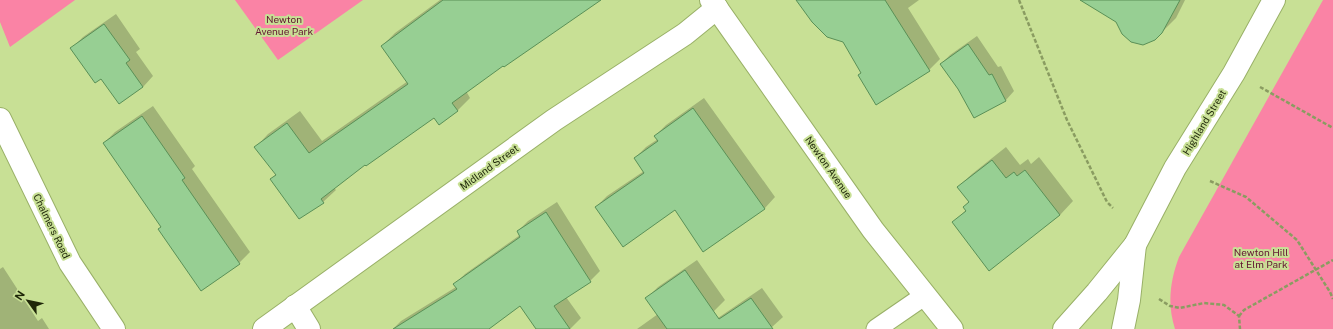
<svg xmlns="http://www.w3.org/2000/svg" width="1333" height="329" viewBox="0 0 1333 329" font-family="'Public Sans',sans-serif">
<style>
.green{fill:#fa83a5}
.shadow{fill:#0003}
.building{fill:#97cf93;stroke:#5a9057}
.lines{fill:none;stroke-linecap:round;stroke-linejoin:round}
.lane-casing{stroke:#99b067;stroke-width:21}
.street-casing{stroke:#99b067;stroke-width:24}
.secondary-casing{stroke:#99b067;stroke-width:24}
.path{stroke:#8a9c61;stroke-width:2.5;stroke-dasharray:4 2;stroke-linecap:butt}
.lane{stroke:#fff;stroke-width:19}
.street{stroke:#fff;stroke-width:22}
.secondary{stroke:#fff;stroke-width:22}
.labels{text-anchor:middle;stroke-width:4;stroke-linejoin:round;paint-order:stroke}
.park-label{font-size:10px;fill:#621532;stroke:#c8e095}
.street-label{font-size:10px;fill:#1f2709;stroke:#c8e095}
</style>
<rect width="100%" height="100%" fill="#c8e095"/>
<g class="green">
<path d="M 0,0 L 75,0 L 10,47 L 0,22 Z"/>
<path d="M 235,0 L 363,0 L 278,60 Z"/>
<path d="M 1323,0 L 1333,0 L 1333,329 L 1175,329 C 1167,304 1170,281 1179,257 Z"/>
</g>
<g class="shadow">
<path d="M 440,0 L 599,0 L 503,65 L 466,91 L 470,98 L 458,110 L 439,124 L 434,117 L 365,164 L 334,188 L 336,190 L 323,202 L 271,179 L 276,174 L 256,147 L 268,134 L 300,111 L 322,141 L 408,81 L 382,46 L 395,33 Z"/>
<path d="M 800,0 L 919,0 L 908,8 L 940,59 L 929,70 L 862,73 L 843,41 Z"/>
<path d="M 1101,0 L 1185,0 L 1176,18 L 1154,40 L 1117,21 Z"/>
<path d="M 116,14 L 140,49 L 136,52 L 153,76 L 143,87 L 102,78 L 72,48 L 83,37 Z"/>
<path d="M 977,36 L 998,67 L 1001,66 L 1014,91 L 1006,100 L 974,117 L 959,89 L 941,64 L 950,55 Z"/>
<path d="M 704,98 L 775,197 L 765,208 L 704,250 L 675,209 L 596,207 L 607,196 L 644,171 L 635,158 L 646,147 L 658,139 L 655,136 L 666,125 Z"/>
<path d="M 153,106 L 195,166 L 192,169 L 250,252 L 239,263 L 162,226 L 104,143 L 115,132 Z"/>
<path d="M 1006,147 L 1020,165 L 1028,159 L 1031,164 L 1039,157 L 1073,201 L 1060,215 L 989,269 L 953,223 L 966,210 L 964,207 L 969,201 L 958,187 L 972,174 Z"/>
<path d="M 557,202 L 600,271 L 590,281 L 566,297 L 581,318 L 570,329 L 537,329 L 520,305 L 487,329 L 393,329 L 401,321 L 456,287 L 455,284 L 465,274 L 520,235 L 518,231 L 528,221 Z"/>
<path d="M 697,260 L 725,300 L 714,311 L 688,329 L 637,329 L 658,314 L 647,298 L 658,287 Z"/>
<path d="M 3,267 L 38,321 L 42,318 L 49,329 L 0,329 L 0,269 Z"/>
<path d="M 762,288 L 783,317 L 772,327 L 769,329 L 706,329 L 715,320 Z"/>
</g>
<g class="building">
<path d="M 443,0 L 601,0 L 504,67 L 503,66 L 452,103 L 458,111 L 439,125 L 434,118 L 366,166 L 365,165 L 321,199 L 324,203 L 299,219 L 270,179 L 276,175 L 254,147 L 287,123 L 309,153 L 408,84 L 381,46 Z"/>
<path d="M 796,0 L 885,0 L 930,71 L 876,105 L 858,75 L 861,73 L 843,42 L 827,37 L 812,22 Z"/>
<path d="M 1080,0 L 1180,0 L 1162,33 L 1155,40 L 1143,45 L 1131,42 L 1122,34 L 1116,22 Z"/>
<path d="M 104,24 L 130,60 L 126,63 L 143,87 L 119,104 L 101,79 L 95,83 L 70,48 Z"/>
<path d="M 968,44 L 989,75 L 992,74 L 1006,101 L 974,118 L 958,89 L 940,64 Z"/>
<path d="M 693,108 L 765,209 L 703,252 L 675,210 L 623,247 L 595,207 L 644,173 L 634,158 L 658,141 L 654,136 Z"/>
<path d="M 142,116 L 185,178 L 182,180 L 240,264 L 201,291 L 158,229 L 161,227 L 103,143 Z"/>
<path d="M 992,160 L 1006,178 L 1014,172 L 1017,176 L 1025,170 L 1060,215 L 989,271 L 952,222 L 966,211 L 963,207 L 969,202 L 957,187 Z"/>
<path d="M 546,212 L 591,282 L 554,306 L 570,329 L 536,329 L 520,306 L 489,329 L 393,329 L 457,289 L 453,284 L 520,237 L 517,231 Z"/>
<path d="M 685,270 L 719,319 L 751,298 L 773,329 L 667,329 L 645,298 Z"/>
</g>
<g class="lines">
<g class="lane-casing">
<path id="lane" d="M 876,329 L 924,296"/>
</g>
<g class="street-casing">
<g id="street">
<path d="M 711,0 L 873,230 L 952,329"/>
<path d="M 0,119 L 70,263 L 114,329"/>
<path d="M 295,306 L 309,329"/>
<path d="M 264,329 L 554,120 L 685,34 L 717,8"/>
</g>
</g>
<g class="secondary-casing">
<g id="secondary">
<path d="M 1064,329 L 1097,292 L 1135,245 L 1175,168 L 1234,73 L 1274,0"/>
<path d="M 1123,329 L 1129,300 L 1135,245"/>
</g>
</g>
<g class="path">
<path d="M 1019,0 L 1067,120 L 1107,202 L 1113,208"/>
<path d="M 1260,87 L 1333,128"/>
<path d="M 1210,181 L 1246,197 L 1297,240 L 1330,292 L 1333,299"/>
<path d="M 1159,299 L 1170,306 L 1180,308 L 1204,303 L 1224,305 L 1239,316 L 1240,329"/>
<path d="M 1239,316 L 1244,310 L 1333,260"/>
</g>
<use href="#lane" class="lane"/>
<use href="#street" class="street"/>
<use href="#secondary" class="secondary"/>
</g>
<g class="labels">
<g class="park-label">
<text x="284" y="23">Newton<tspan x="284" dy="12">Avenue Park</tspan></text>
<text x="1261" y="256">Newton Hill<tspan x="1261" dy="12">at Elm Park</tspan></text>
</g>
<g class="street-label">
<text transform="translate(1204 122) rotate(-59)" y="4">Highland Street</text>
<text transform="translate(489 167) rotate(-36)" y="4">Midland Street</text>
<text transform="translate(829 167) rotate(55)" y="4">Newton Avenue</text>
<text transform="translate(52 226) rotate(64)" y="4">Chalmers Road</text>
</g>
</g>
<g transform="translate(28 301) rotate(303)" stroke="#c8e095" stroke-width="3" paint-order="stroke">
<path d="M0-3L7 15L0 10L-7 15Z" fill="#1f2709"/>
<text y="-6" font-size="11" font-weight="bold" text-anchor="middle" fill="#1f2709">N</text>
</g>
</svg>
